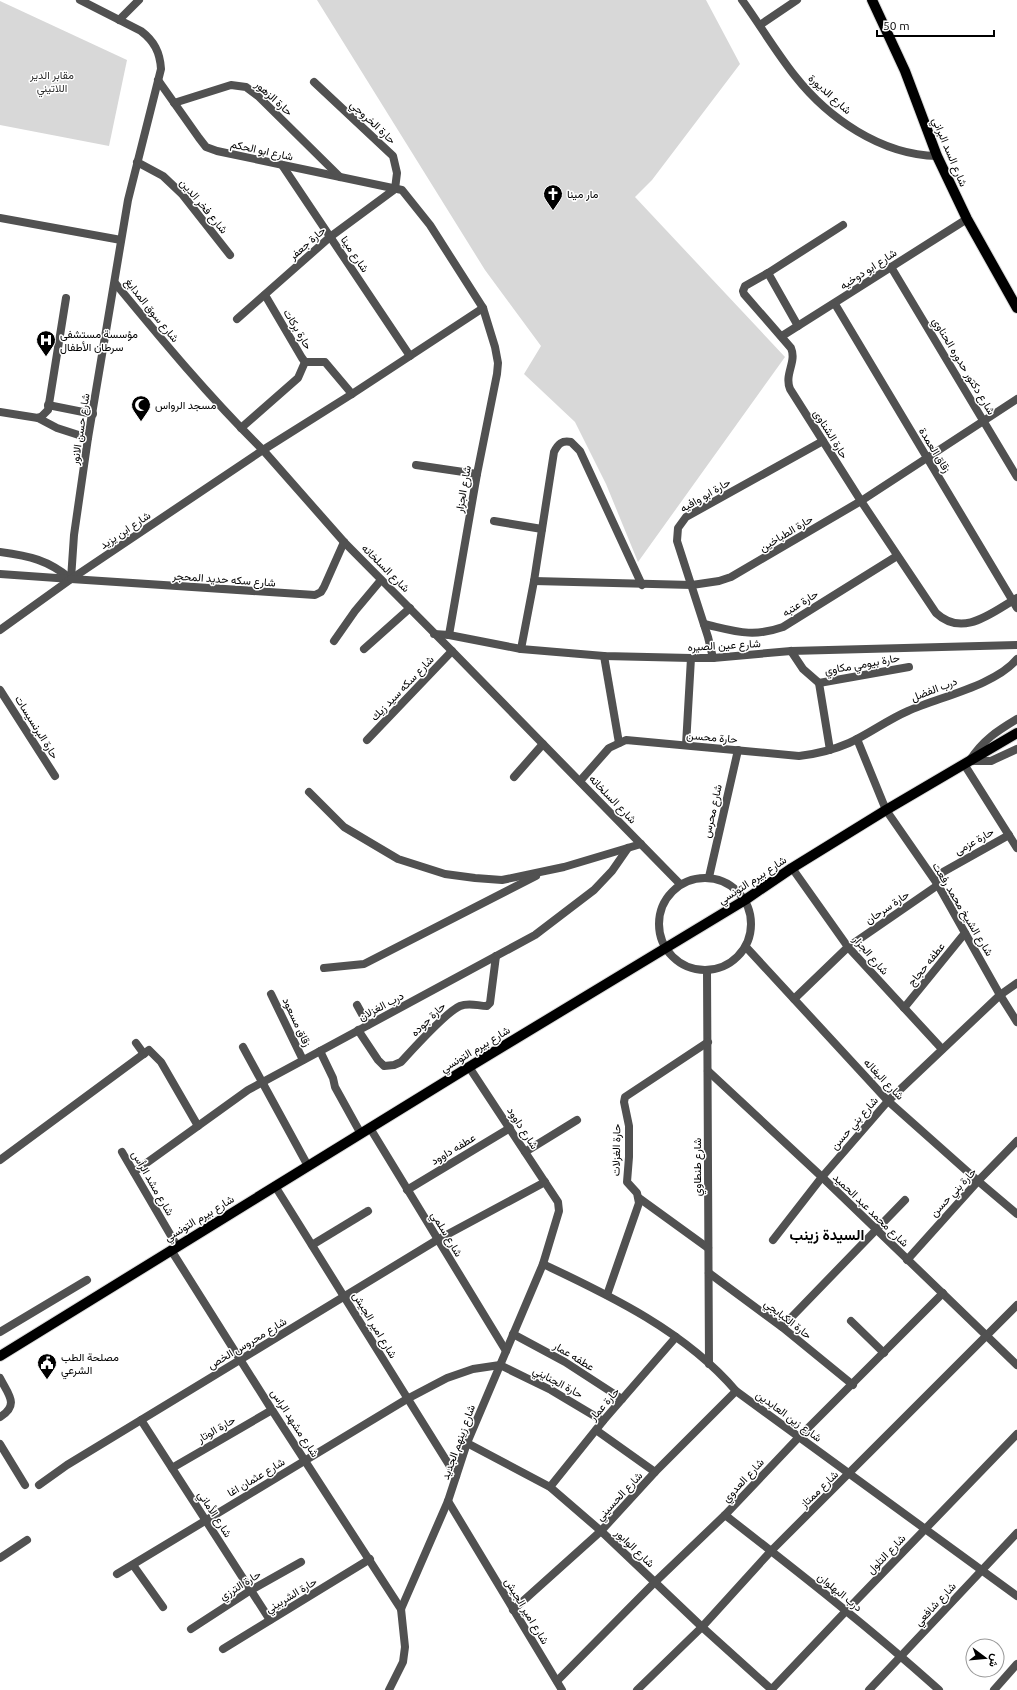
<svg xmlns="http://www.w3.org/2000/svg" width="1017" height="1690" viewBox="0 0 1017 1690" font-family="Ubuntu,Vazirmatn,sans-serif">
<style>
.green{fill:#d8d8d8}
.lines{fill:none;stroke-linecap:round;stroke-linejoin:round}
.primary-casing{stroke:#dbdbdb;stroke-width:12}
.service{stroke:#515151;stroke-width:8}
.pedestrian{stroke:#515151;stroke-width:8}
.minor{stroke:#515151;stroke-width:8}
.tertiary{stroke:#515151;stroke-width:8}
.primary{stroke:#000;stroke-width:10}
.labels{text-anchor:middle;stroke-width:3;stroke-linejoin:round;paint-order:stroke}
.park-label{font-size:11px;fill:#2f2f2f;stroke:#fff}
.street-label{font-size:11px;fill:#000;stroke:#fff}
.poi-label{font-size:11px;fill:#000;stroke:#fff;text-anchor:start}
.district-label{font-size:15px;font-weight:bold;fill:#000;stroke:#fff}
</style>
<rect width="100%" height="100%" fill="#fff"/>
<g class="green">
<path d="M 317,0 L 706,0 L 740,64 L 652,180 L 635,197 L 785,357 L 638,562 L 606,484 L 575,422 L 524,374 L 541,346 L 485,270 Z"/>
<path d="M 0,1 L 127,60 L 109,146 L 0,125 Z"/>
</g>
<g class="lines">
<g class="primary-casing">
<g id="primary">
<path d="M 872,0 L 905,71 L 937,156 L 967,219 L 1017,308"/>
<path d="M 0,1356 L 469,1067 L 745,900 L 792,868 L 886,810 L 1017,733"/>
</g>
</g>
<g class="service">
<path d="M 0,218 L 121,240"/>
<path d="M 48,405 L 93,414"/>
<path d="M 0,412 L 38,418 L 42,416 L 48,410 L 66,298"/>
<path d="M 38,418 L 57,428 L 88,438"/>
<path d="M 0,1378 C 8,1394 20,1405 0,1417"/>
<path d="M 0,1444 L 25,1485"/>
<path d="M 0,1558 L 27,1540"/>
</g>
<path class="pedestrian" d="M 857,739 L 886,810"/>
<g class="minor">
<path d="M 119,20 L 139,0"/>
<path d="M 760,25 L 797,0"/>
<path d="M 158,80 L 199,138 L 206,147 L 217,151 L 402,190 L 430,225 L 483,308 L 495,347 L 498,363 L 497,374 L 477,474 L 449,635"/>
<path d="M 314,82 L 393,156 L 397,173 L 395,189"/>
<path d="M 174,103 L 231,85 L 246,87 L 258,96 L 340,177"/>
<path d="M 137,162 L 163,176 L 182,194 L 230,255"/>
<path d="M 282,165 L 410,356"/>
<path d="M 843,225 L 768,273 L 745,286 L 743,291 L 744,294 L 791,348 C 797,362 784,374 790,389 L 861,501 L 936,613 C 963,638 991,613 1017,598"/>
<path d="M 891,267 L 1017,477"/>
<path d="M 768,273 L 798,326"/>
<path d="M 265,295 L 302,358 L 305,362 L 325,362 L 352,394"/>
<path d="M 835,304 L 1017,608"/>
<path d="M 483,308 L 352,394 L 263,450 L 344,542 L 452,651 L 680,884"/>
<path d="M 237,319 L 330,237 L 395,189"/>
<path d="M 782,336 L 967,219"/>
<path d="M 241,428 L 298,378 L 305,362"/>
<path d="M 416,465 L 477,474"/>
<path d="M 494,521 L 542,529"/>
<path d="M 0,552 C 30,556 48,560 71,579"/>
<path d="M 0,574 L 71,579"/>
<path d="M 71,579 L 74,535 L 88,438 L 128,200 L 161,69 C 160,52 154,41 141,31 L 80,0"/>
<path d="M 534,581 L 692,585 L 719,581 L 731,577 L 861,501 L 1017,399"/>
<path d="M 704,624 C 735,631 752,638 783,627 L 897,556"/>
<path d="M 0,630 L 71,579 L 263,450 C 210,398 162,340 115,283"/>
<path d="M 334,641 L 355,611 L 381,580"/>
<path d="M 364,649 L 410,608"/>
<path d="M 521,649 L 534,581 L 554,452 C 558,444 562,440 571,442 L 580,451 L 642,585"/>
<path d="M 791,651 L 803,669 L 819,683 L 830,750"/>
<path d="M 604,656 L 619,743"/>
<path d="M 713,658 L 708,637 L 677,541 L 678,528 L 686,517 L 823,441"/>
<path d="M 819,683 L 909,667"/>
<path d="M 0,690 L 55,776"/>
<path d="M 367,740 L 452,651"/>
<path d="M 686,745 L 691,658"/>
<path d="M 970,760 C 983,740 997,731 1017,719"/>
<path d="M 970,761 L 991,761 L 1017,749"/>
<path d="M 964,764 L 1017,848"/>
<path d="M 514,777 L 543,744"/>
<path d="M 580,781 L 609,748 L 626,740 L 799,756 C 816,754 833,750 849,743 C 869,734 887,720 908,711 C 939,697 996,685 1017,659"/>
<path d="M 309,792 L 344,827 L 398,859 L 445,874 L 475,878 L 502,880 L 564,867 L 641,844"/>
<path d="M 886,810 L 938,885 L 1000,995 L 1017,1022"/>
<path d="M 792,868 L 848,947 L 942,1049"/>
<path d="M 709,877 L 738,750"/>
<circle cx="705" cy="924" r="46"/>
<path d="M 746,947 L 888,1101 L 978,1181 L 1017,1214"/>
<path d="M 324,968 L 364,964 L 536,876"/>
<path d="M 707,971 L 709,1364"/>
<path d="M 271,994 L 303,1060"/>
<path d="M 794,999 L 848,947 L 938,885 L 938,878 L 943,872 L 1009,835"/>
<path d="M 357,1005 L 368,1025"/>
<path d="M 904,1008 L 965,933"/>
<path d="M 358,1030 L 378,1060 L 384,1066 L 394,1065 L 401,1062 C 413,1049 446,1012 460,1006 C 469,1002 478,1006 487,1006 L 490,1003 L 496,956"/>
<path d="M 136,1043 L 144,1054"/>
<path d="M 243,1047 L 308,1166"/>
<path d="M 320,1051 L 333,1078 L 335,1087 L 361,1134"/>
<path d="M 708,1071 L 822,1177 L 1017,1365"/>
<path d="M 370,1128 L 506,1351"/>
<path d="M 122,1152 L 177,1246"/>
<path d="M 525,1152 L 577,1120"/>
<path d="M 0,1160 L 149,1050 L 161,1062 L 198,1126"/>
<path d="M 134,1172 L 248,1090 L 535,935 L 594,890 L 612,871 L 628,848"/>
<path d="M 275,1186 L 456,1476"/>
<path d="M 407,1190 L 510,1128"/>
<path d="M 639,1198 L 708,1248"/>
<path d="M 773,1240 L 822,1177 L 888,1101 L 1000,995 L 1017,983"/>
<path d="M 312,1245 L 368,1211"/>
<path d="M 171,1250 L 272,1410 L 401,1609"/>
<path d="M 907,1260 L 978,1181 L 1017,1141"/>
<path d="M 543,1264 C 611,1296 686,1332 736,1391 L 1017,1596"/>
<path d="M 709,1273 L 782,1327 L 853,1385"/>
<path d="M 607,1295 L 639,1203 L 637,1193 L 627,1182 L 629,1157 L 629,1126 L 624,1102 L 625,1097 L 708,1042"/>
<path d="M 851,1321 L 884,1353"/>
<path d="M 782,1327 L 905,1200"/>
<path d="M 0,1332 L 87,1280"/>
<path d="M 513,1334 L 565,1362 L 622,1399"/>
<path d="M 141,1420 L 270,1620"/>
<path d="M 596,1430 L 655,1472"/>
<path d="M 467,1443 L 550,1487 L 601,1531 L 702,1627 L 772,1690"/>
<path d="M 172,1468 L 272,1410"/>
<path d="M 39,1485 L 67,1465 L 437,1240 L 545,1182"/>
<path d="M 550,1487 L 603,1421 L 676,1337"/>
<path d="M 448,1501 L 562,1690"/>
<path d="M 725,1515 C 798,1572 870,1628 939,1690"/>
<path d="M 133,1565 L 163,1607"/>
<path d="M 117,1574 L 407,1399 L 447,1378 L 473,1369 L 500,1365 L 551,1390 L 603,1421"/>
<path d="M 513,1610 L 601,1531 L 655,1472 L 736,1391"/>
<path d="M 191,1629 L 251,1590 L 301,1562"/>
<path d="M 223,1649 L 370,1559"/>
<path d="M 557,1681 L 655,1582 L 725,1515 L 799,1437 L 943,1293"/>
<path d="M 389,1690 L 403,1662 L 405,1647 L 401,1609 L 448,1501 L 467,1443 L 543,1264 L 559,1211 L 558,1202 L 469,1067"/>
<path d="M 637,1690 L 702,1627 L 771,1551 L 1017,1305"/>
<path d="M 771,1690 L 846,1611 L 1017,1434"/>
<path d="M 869,1690 L 1017,1533"/>
<path d="M 994,1690 L 1017,1664"/>
</g>
<g class="tertiary">
<path d="M 742,0 C 760,25 776,52 795,76 C 828,118 881,155 937,156"/>
<path d="M 71,579 L 315,595 L 321,592 L 324,587 L 344,542"/>
<path d="M 434,634 L 449,635 L 521,649 L 604,656 L 691,658 L 713,658 L 791,651 L 1017,645"/>
</g>
<use href="#primary" class="primary"/>
</g>
<defs>
<g id="church-pin" transform="scale(1)"><path d="M0 17L-7.5 6A9.5 9.5 0 1 1 7.5 6Z" fill="#000" stroke="#fff"/><path d="M-1.2-6h2.4v3.5h3.3v2.4h-3.3V6h-2.4V-.1h-3.3v-2.4h3.3Z" fill="#fff"/></g>
<g id="hospital-pin" transform="scale(1)"><path d="M0 17L-7.5 6A9.5 9.5 0 1 1 7.5 6Z" fill="#000" stroke="#fff"/><path d="M-5-5h3v3.5h4V-5h3V5h-3V1.5h-4V5h-3Z" fill="#fff"/></g>
<g id="mosque-pin" transform="scale(1)"><path d="M0 17L-7.5 6A9.5 9.5 0 1 1 7.5 6Z" fill="#000" stroke="#fff"/><path d="M3.5-4.9A6 6 0 1 0 3.5 4.9A5 5 0 1 1 3.5-4.9Z" fill="#fff"/></g>
<g id="civic-pin" transform="scale(1)"><path d="M0 17L-7.5 6A9.5 9.5 0 1 1 7.5 6Z" fill="#000" stroke="#fff"/><path d="M-.6-6.5H3V-4.5H.6V-3L4-1V1h2V6H-6V1h2V-1L-.6-3ZM-1.2 2.5V6h2.4V2.5Z" fill="#fff"/></g>
</defs>
<g fill-rule="evenodd">
<use href="#church-pin" x="553" y="194"/>
<use href="#hospital-pin" x="46" y="340"/>
<use href="#mosque-pin" x="141" y="405"/>
<use href="#civic-pin" x="47" y="1363"/>
</g>
<g class="labels">
<g class="park-label">
<text x="52" y="79">مقابر الدير<tspan x="52" dy="13">اللاتيني</tspan></text>
</g>
<g class="street-label">
<text transform="translate(830 94) rotate(42)" y="4">شارع الديورة</text>
<text transform="translate(274 98) rotate(42)" y="4">حارة الزهور</text>
<text transform="translate(373 122) rotate(43)" y="4">حارة الخروجي</text>
<text transform="translate(262 150) rotate(12)" y="4">شارع ابو الحكم</text>
<text transform="translate(950 152) rotate(67)" y="4">شارع السد البراني</text>
<text transform="translate(204 206) rotate(50)" y="4">شارع فخر الدين</text>
<text transform="translate(307 243) rotate(-41)" y="4">حارة جعفر</text>
<text transform="translate(355 254) rotate(56)" y="4">شارع مينا</text>
<text transform="translate(868 269) rotate(-33)" y="4">شارع ابو دوخيه</text>
<text transform="translate(152 310) rotate(51)" y="4">شارع سوق المدابغ</text>
<text transform="translate(298 329) rotate(59)" y="4">حارة بركات</text>
<text transform="translate(964 366) rotate(59)" y="4">شارع دكتور حدوره الحناوي</text>
<text transform="translate(80 429) rotate(-81)" y="4">شارع حسن الانور</text>
<text transform="translate(831 434) rotate(58)" y="4">حارة الشناوى</text>
<text transform="translate(935 450) rotate(59)" y="4">زقاق العمدة</text>
<text transform="translate(463 489) rotate(-80)" y="4">شارع الجزار</text>
<text transform="translate(705 495) rotate(-30)" y="4">حارة ابو وافيه</text>
<text transform="translate(125 530) rotate(-34)" y="4">شارع ابن يزيد</text>
<text transform="translate(786 533) rotate(-31)" y="4">حارة الطباخين</text>
<text transform="translate(386 568) rotate(45)" y="4">شارع السلخانه</text>
<text transform="translate(224 579) rotate(4)" y="4">شارع سكه حديد المحجر</text>
<text transform="translate(800 603) rotate(-32)" y="4">حارة عتبه</text>
<text transform="translate(724 645) rotate(-3)" y="4">شارع عين الصيره</text>
<text transform="translate(862 664) rotate(-10)" y="4">حارة بيومي مكاوي</text>
<text transform="translate(402 688) rotate(-46)" y="4">شارع سكه سيد زيك</text>
<text transform="translate(934 689) rotate(-21)" y="4">درب الفضل</text>
<text transform="translate(37 727) rotate(58)" y="4">حارة البرنسيسات</text>
<text transform="translate(712 737) rotate(5)" y="4">حارة محسن</text>
<text transform="translate(613 799) rotate(46)" y="4">شارع السلخانه</text>
<text transform="translate(712 811) rotate(-77)" y="4">شارع محرس</text>
<text transform="translate(974 841) rotate(-29)" y="4">حارة عزمى</text>
<text transform="translate(752 880) rotate(-33)" y="4">شارع بيرم التونسي</text>
<text transform="translate(887 907) rotate(-34)" y="4">حارة سرحان</text>
<text transform="translate(963 909) rotate(59)" y="4">شارع الشيخ محمد رفعت</text>
<text transform="translate(871 955) rotate(49)" y="4">شارع الجزار</text>
<text transform="translate(926 964) rotate(-51)" y="4">عطفه حجاج</text>
<text transform="translate(381 1006) rotate(-28)" y="4">درب الغزلان</text>
<text transform="translate(428 1019) rotate(-44)" y="4">حارة جوده</text>
<text transform="translate(297 1022) rotate(65)" y="4">زقاق مسعود</text>
<text transform="translate(475 1049) rotate(-31)" y="4">شارع بيرم التونسي</text>
<text transform="translate(884 1079) rotate(46)" y="4">شارع البغاله</text>
<text transform="translate(854 1123) rotate(-49)" y="4">شارع بني حسن</text>
<text transform="translate(523 1128) rotate(57)" y="4">شارع داوود</text>
<text transform="translate(453 1149) rotate(-31)" y="4">عطفه داوود</text>
<text transform="translate(616 1150) rotate(-89)" y="4">حارة الغزلات</text>
<text transform="translate(697 1167) rotate(-90)" y="4">شارع طنطاوي</text>
<text transform="translate(153 1183) rotate(60)" y="4">شارع مشد الرأس</text>
<text transform="translate(953 1192) rotate(-47)" y="4">حارة بني حسن</text>
<text transform="translate(871 1210) rotate(44)" y="4">شارع محمد عبد الحميد</text>
<text transform="translate(199 1218) rotate(-31)" y="4">شارع بيرم التونسي</text>
<text transform="translate(447 1234) rotate(59)" y="4">شارع سلمي</text>
<text transform="translate(788 1319) rotate(38)" y="4">حارة الكبابجي</text>
<text transform="translate(375 1325) rotate(59)" y="4">شارع امير الجيش</text>
<text transform="translate(247 1343) rotate(-31)" y="4">شارع محروس الخص</text>
<text transform="translate(574 1356) rotate(31)" y="4">عطفه عمار</text>
<text transform="translate(558 1382) rotate(28)" y="4">حارة الجنايني</text>
<text transform="translate(604 1404) rotate(-49)" y="4">حارة عمار</text>
<text transform="translate(789 1416) rotate(36)" y="4">شارع زين العابدين</text>
<text transform="translate(295 1423) rotate(57)" y="4">شارع مشهد الراس</text>
<text transform="translate(216 1429) rotate(-30)" y="4">حارة الوتار</text>
<text transform="translate(458 1442) rotate(-70)" y="4">شارع زينهم الجديد</text>
<text transform="translate(256 1477) rotate(-31)" y="4">شارع عثمان اغا</text>
<text transform="translate(743 1480) rotate(-47)" y="4">شارع العدوي</text>
<text transform="translate(819 1489) rotate(-44)" y="4">شارع ممتاز</text>
<text transform="translate(619 1496) rotate(-47)" y="4">شارع الحسيني</text>
<text transform="translate(215 1514) rotate(57)" y="4">شارع الأماني</text>
<text transform="translate(635 1548) rotate(44)" y="4">شارع الوابور</text>
<text transform="translate(886 1554) rotate(-46)" y="4">شارع التلول</text>
<text transform="translate(240 1585) rotate(-32)" y="4">حارة الترزي</text>
<text transform="translate(840 1592) rotate(39)" y="4">درب البهلوان</text>
<text transform="translate(291 1595) rotate(-31)" y="4">حارة الشربيني</text>
<text transform="translate(935 1604) rotate(-47)" y="4">شارع شافعي</text>
<text transform="translate(527 1611) rotate(59)" y="4">شارع امير الجيش</text>
</g>
<g class="poi-label">
<text x="567" y="198">مار مينا</text>
<text x="60" y="338">مؤسسة مستشفى<tspan x="60" dy="13">سرطان الأطفال</tspan></text>
<text x="155" y="409">مسجد الرواس</text>
<text x="61" y="1361">مصلحة الطب<tspan x="61" dy="13">الشرعي</tspan></text>
</g>
<g class="district-label">
<text x="827" y="1240">السيدة زينب</text>
</g>
</g>
<g transform="translate(985 1658) rotate(106)"><circle r="19" fill="#ffffff" stroke="#999999"/>
<path d="M0-3L7 15L0 10L-7 15Z" fill="#000000"/>
<text y="-6" font-size="11" font-weight="bold" text-anchor="middle" fill="#000000">ش</text>
</g>
<path d="M877 30v6h117v-6" fill="none" stroke="#000000" stroke-width="2"/>
<text x="883" y="30" font-size="12" fill="#000000" stroke="#ffffff" stroke-width="3" paint-order="stroke">50 m</text>
</svg>
